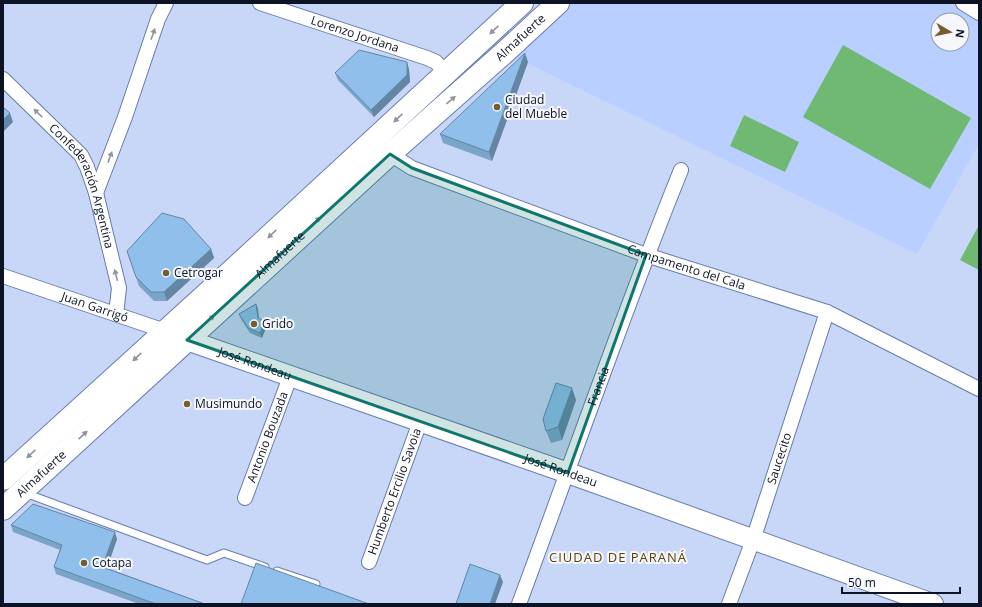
<svg xmlns="http://www.w3.org/2000/svg" width="982" height="607" viewBox="0 0 982 607" font-family="'Open Sans',sans-serif">
<style>
.built{fill:#b8cfff;fill-rule:evenodd}
.garden{fill:#6fb973}
.lines{fill:none;stroke-linecap:round;stroke-linejoin:round}
.lane-casing{stroke:#667cad;stroke-width:9}
.street-casing{stroke:#667cad;stroke-width:16}
.secondary-casing{stroke:#667cad;stroke-width:22}
.primary-casing{stroke:#667cad;stroke-width:24}
.lane{stroke:#fff;stroke-width:7}
.street{stroke:#fff;stroke-width:14}
.secondary{stroke:#fff;stroke-width:20}
.primary{stroke:#fff;stroke-width:22}
.wall{fill:#7ba4c9}
.shaded-wall{fill:#6486a4}
.building{fill:#8fbfea;stroke:#6486a4}
.oneway{fill:#91959d}
.marked{fill:#0f766e;fill-opacity:0.2;stroke:#0f766e;stroke-width:3;stroke-linejoin:round}
.poi-dot{fill:#745e2e;stroke:#f5f7fd;stroke-width:1.5}
.labels{text-anchor:middle;stroke-width:4;stroke-linejoin:round;paint-order:stroke}
.street-label{font-size:12px;fill:#0b1325;stroke:#f5f7fd}
.poi-label{font-size:12px;fill:#0b1325;stroke:#f5f7fd;text-anchor:start}
.neighbourhood-label{font-size:13px;letter-spacing:1px;fill:#5b4404;stroke:#f5f7fd}
</style>
<rect width="100%" height="100%" fill="#c8d7f7"/>
<path class="built" d="M 558,3 L 963,3 L 979,13 L 979,144 L 917,254 L 505,52 ZM 938,20 L 962,20 L 962,44 L 938,44 Z"/>
<g class="garden">
<path d="M 843,45 L 971,118 L 930,189 L 803,117 Z"/>
<path d="M 744,115 L 799,142 L 785,172 L 730,146 Z"/>
<path d="M 979,225 L 979,270 L 960,260 Z"/>
</g>
<g class="lines">
<g class="lane-casing">
<g id="lane">
<path d="M 25,493 L 207,560 L 224,553 L 265,567"/>
<path d="M 277,571 L 316,584"/>
</g>
</g>
<g class="street-casing">
<g id="street">
<path id="s1" d="M 260,3 L 427,58 L 436,62 L 446,74"/>
<path d="M 963,3 L 979,13"/>
<path id="s2" d="M 3,79 L 81,155 L 87,167 L 96,193 L 119,288 L 116,314"/>
<path id="s3" d="M 390,154 L 412,168 L 646,255 L 827,312 L 979,389"/>
<path d="M 96,193 L 125,117 L 158,19 L 166,3"/>
<path id="s4" d="M 3,276 L 171,333"/>
<path id="s5" d="M 245,498 L 290,377"/>
<path id="s6" d="M 369,562 L 420,422"/>
<path id="s7" d="M 519,604 C 573,459 623,313 681,170"/>
<path id="s8" d="M 729,604 L 753,540 L 827,312"/>
</g>
</g>
<g class="secondary-casing">
<g id="secondary">
<path id="s9" d="M 187,340 L 568,473 L 933,604"/>
</g>
</g>
<g class="primary-casing">
<g id="primary">
<path d="M 3,479 L 211,290 L 522,3"/>
<path id="s10" d="M 3,509 L 390,154 L 505,52 L 558,3"/>
</g>
</g>
<use href="#lane" class="lane"/>
<use href="#street" class="street"/>
<use href="#secondary" class="secondary"/>
<use href="#primary" class="primary"/>
</g>
<g class="wall">
<path d="M 528,62 L 492,161 L 443,143 L 440,134 Z"/>
<path d="M 409,69 L 410,82 L 374,117 L 338,80 L 335,73 Z"/>
<path d="M 211,249 L 214,258 L 167,301 L 154,301 L 139,286 L 127,251 Z"/>
<path d="M 256,304 L 258,309 L 259,318 L 265,321 L 267,325 L 262,338 L 250,333 L 241,319 L 239,314 Z"/>
<path d="M 576,400 L 562,440 L 551,443 L 546,431 Z"/>
<path d="M 11,525 L 117,539 L 107,568 L 205,604 L 139,604 L 56,574 L 54,567 L 60,550 L 13,532 Z"/>
</g>
<g class="shaded-wall">
<path d="M 525,53 L 528,62 L 492,161 L 489,152 Z"/>
<path d="M 407,62 L 409,69 L 410,82 L 374,117 L 371,110 Z"/>
<path d="M 10,113 L 13,122 L 3,132 L 3,120 Z"/>
<path d="M 211,249 L 214,258 L 167,301 L 164,292 Z"/>
<path d="M 256,304 L 258,309 L 259,322 L 258,318 Z"/>
<path d="M 265,321 L 267,325 L 262,338 L 260,333 Z"/>
<path d="M 572,388 L 576,400 L 562,440 L 558,427 Z"/>
<path d="M 115,532 L 117,539 L 105,574 L 102,567 Z"/>
<path d="M 500,575 L 503,582 L 495,604 L 490,604 Z"/>
</g>
<g class="building">
<path d="M 359,50 L 407,62 L 407,75 L 371,110 L 335,73 Z"/>
<path d="M 525,53 L 489,152 L 440,134 Z"/>
<path d="M 3,107 L 10,113 L 3,120 Z"/>
<path d="M 162,213 L 184,219 L 211,249 L 164,292 L 151,292 L 136,277 L 127,251 Z"/>
<path d="M 256,304 L 258,318 L 265,321 L 260,333 L 248,328 L 239,314 Z"/>
<path d="M 556,383 L 572,388 L 558,427 L 546,431 L 543,419 Z"/>
<path d="M 33,504 L 115,532 L 102,567 L 205,604 L 156,604 L 54,567 L 62,545 L 11,525 Z"/>
<path d="M 256,563 L 369,604 L 241,604 Z"/>
<path d="M 470,564 L 500,575 L 490,604 L 456,604 Z"/>
</g>
<defs><path id="oneway-solid" d="M-6-.8H1V-3.2L6.5 0L1 3.2V.8H-6Z"/></defs>
<g class="oneway">
<use href="#oneway-solid" transform="translate(494 30) rotate(137)"/>
<use href="#oneway-solid" transform="translate(153 34) rotate(-71)"/>
<use href="#oneway-solid" transform="translate(451 100) rotate(-41)"/>
<use href="#oneway-solid" transform="translate(38 113) rotate(-136)"/>
<use href="#oneway-solid" transform="translate(398 118) rotate(137)"/>
<use href="#oneway-solid" transform="translate(110 157) rotate(-70)"/>
<use href="#oneway-solid" transform="translate(316 221) rotate(-42)"/>
<use href="#oneway-solid" transform="translate(272 234) rotate(137)"/>
<use href="#oneway-solid" transform="translate(116 275) rotate(-104)"/>
<use href="#oneway-solid" transform="translate(210 319) rotate(-42)"/>
<use href="#oneway-solid" transform="translate(137 357) rotate(137)"/>
<use href="#oneway-solid" transform="translate(83 435) rotate(-43)"/>
<use href="#oneway-solid" transform="translate(31 454) rotate(137)"/>
</g>
<path class="marked" d="M 390,154 L 412,168 L 646,255 L 568,473 L 187,340 Z"/>
<g class="poi-dot">
<circle cx="497" cy="107" r="4"/>
<circle cx="166" cy="273" r="4"/>
<circle cx="254" cy="324" r="4"/>
<circle cx="187" cy="404" r="4"/>
<circle cx="84" cy="563" r="4"/>
</g>
<g class="labels">
<g class="street-label">
<text dy="4" stroke="none"><textPath href="#s1" startOffset="100">Lorenzo Jordana</textPath></text>
<text dy="4" stroke="none"><textPath href="#s10" startOffset="700">Almafuerte</textPath></text>
<text dy="4" stroke="none"><textPath href="#s2" startOffset="137">Confederación Argentina</textPath></text>
<text dy="4" stroke="none"><textPath href="#s10" startOffset="376">Almafuerte</textPath></text>
<text dy="4" stroke="none"><textPath href="#s3" startOffset="318">Campamento del Cala</textPath></text>
<text dy="4" stroke="none"><textPath href="#s4" startOffset="97">Juan Garrigó</textPath></text>
<text dy="4" stroke="none"><textPath href="#s9" startOffset="72">José Rondeau</textPath></text>
<text dy="4" stroke="none"><textPath href="#s7" startOffset="232">Francia</textPath></text>
<text dy="4" stroke="none"><textPath href="#s5" startOffset="65">Antonio Bouzada</textPath></text>
<text dy="4" stroke="none"><textPath href="#s8" startOffset="154">Saucecito</textPath></text>
<text dy="4" stroke="none"><textPath href="#s9" startOffset="396">José Rondeau</textPath></text>
<text dy="4" stroke="none"><textPath href="#s10" startOffset="52">Almafuerte</textPath></text>
<text dy="4" stroke="none"><textPath href="#s6" startOffset="75">Humberto Ercilio Savoia</textPath></text>
</g>
<g class="poi-label">
<text x="505" y="104">Ciudad<tspan x="505" dy="14">del Mueble</tspan></text>
<text x="174" y="277">Cetrogar</text>
<text x="262" y="328">Grido</text>
<text x="195" y="408">Musimundo</text>
<text x="92" y="567">Cotapa</text>
</g>
<g class="neighbourhood-label">
<text x="618" y="562">CIUDAD DE PARANÁ</text>
</g>
</g>
<rect width="982" height="607" fill="none" stroke="#0b1325" stroke-width="8"/>
<g transform="translate(950 32) rotate(99)"><circle r="19" fill="#f5f7fd" stroke="#979ca7"/>
<path d="M0-3L7 15L0 10L-7 15Z" fill="#745e2e"/>
<text y="-6" font-size="11" font-weight="bold" text-anchor="middle" fill="#0b1325">N</text>
</g>
<path d="M842 587v6h118v-6" fill="none" stroke="#0b1325" stroke-width="2"/>
<text x="848" y="587" font-size="12" fill="#0b1325" stroke="#f5f7fd" stroke-width="3" paint-order="stroke">50 m</text>
</svg>
